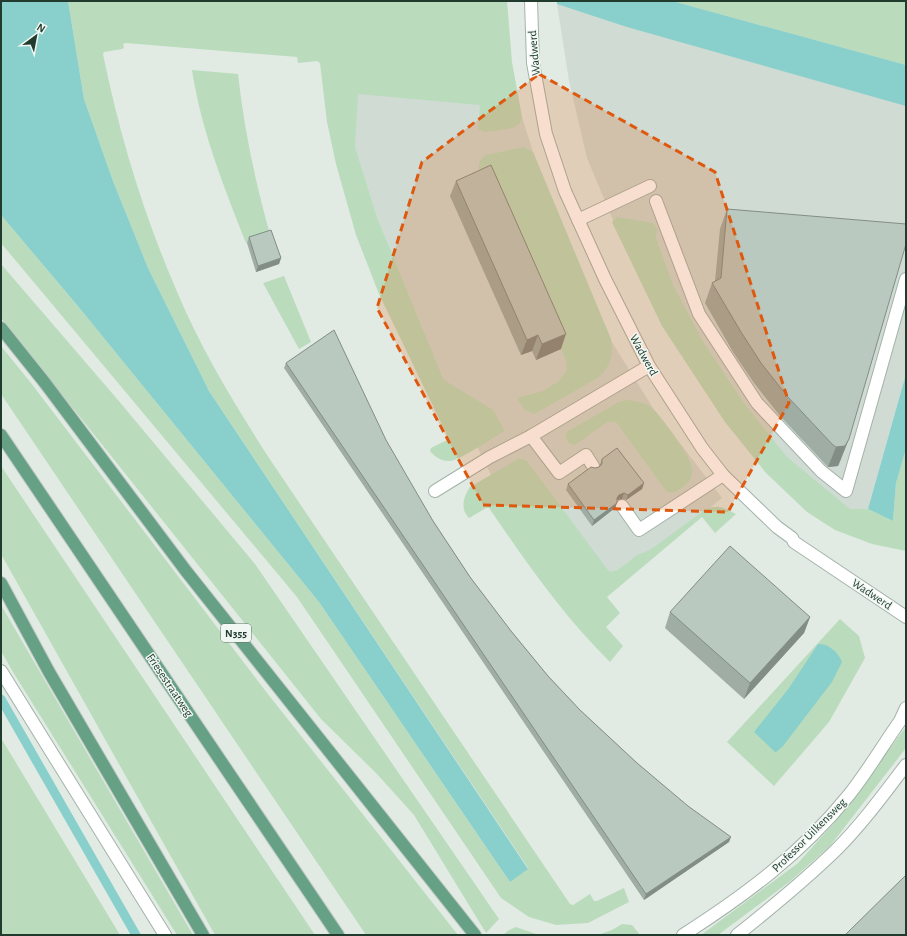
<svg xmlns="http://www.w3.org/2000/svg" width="907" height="936" viewBox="0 0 907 936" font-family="'Alegreya Sans',sans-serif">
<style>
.built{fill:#cfdbd3}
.green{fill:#badcbc}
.water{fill:#89cfcb}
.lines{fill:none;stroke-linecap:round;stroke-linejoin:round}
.stream{stroke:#89cfcb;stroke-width:9}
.minor-casing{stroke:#a4b3aa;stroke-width:14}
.major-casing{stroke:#c1c8c5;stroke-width:14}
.minor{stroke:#fff;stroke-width:12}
.major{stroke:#66a085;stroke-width:12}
.wall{fill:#9fada4}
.shaded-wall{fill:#828d86}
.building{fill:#b9c9bf;stroke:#828d86}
.marked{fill:#de580e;fill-opacity:0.2;stroke:#de580e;stroke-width:3;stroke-dasharray:8 5;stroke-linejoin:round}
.labels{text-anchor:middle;stroke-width:3;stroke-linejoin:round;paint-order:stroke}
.shield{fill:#f1f8f3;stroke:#60746a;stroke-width:1}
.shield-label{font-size:11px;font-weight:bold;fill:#223b2f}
.street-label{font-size:12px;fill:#223b2f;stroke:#f1f8f3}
</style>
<rect width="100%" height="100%" fill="#e1ebe4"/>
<g class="built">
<path d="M 557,4 L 906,105 L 906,374 L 868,509 L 859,527 L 745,442 L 703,388 L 660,319 L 623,244 L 587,158 L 569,81 Z"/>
<path d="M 347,62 L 522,117 L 533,152 L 610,339 L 653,408 L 722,498 L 588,605 L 499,491 L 444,380 L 377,217 L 355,146 Z"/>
</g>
<g class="green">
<path d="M 68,1 L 507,1 L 512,62 L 522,117 L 520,123 L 513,128 L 485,132 L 478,129 L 480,105 L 358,94 L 355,146 L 377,217 L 444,380 L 493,410 L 505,431 C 493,437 460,461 449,461 C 441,461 435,457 430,451 L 431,448 L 447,440 L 448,437 L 379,294 L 356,235 L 336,164 L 327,122 L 320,63 L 317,61 L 298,63 L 297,57 L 126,43 L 123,44 L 124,48 L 122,49 L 104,52 L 103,54 C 120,137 144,216 178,294 C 202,351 235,405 269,458 L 570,904 L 573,905 L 590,894 L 594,901 L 597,901 L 624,888 L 629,902 L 588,923 L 556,925 L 529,917 L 501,898 L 297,597 L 1,243 L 1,215 L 77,305 L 319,602 L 510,882 L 528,868 L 209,391 L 148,268 L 113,181 L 84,99 Z"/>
<path d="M 671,1 L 906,1 L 906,65 Z"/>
<path d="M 192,70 L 238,74 C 244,129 255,181 270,234 L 246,243 C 224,187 201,130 192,70 Z"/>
<path d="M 524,147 L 533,152 L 611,339 C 614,355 610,367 598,378 L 534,414 L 524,409 L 517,398 L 543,391 L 559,381 L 567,370 L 566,360 L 480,174 C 478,166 478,160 486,155 Z"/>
<path d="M 617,217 L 653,223 L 657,229 L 656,238 L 673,285 L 704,343 L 743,402 L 787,457 L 850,509 L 868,509 L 893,521 L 896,483 L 906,449 L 906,551 L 872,544 L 835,530 L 807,512 L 766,473 L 725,422 L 662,326 L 612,222 Z"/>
<path d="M 1,264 L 118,400 L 255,564 L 499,919 L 486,933 L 414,815 L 377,774 L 321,719 L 1,318 Z"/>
<path d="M 284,276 L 311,342 L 299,349 L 263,283 Z"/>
<path d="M 1,346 L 31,383 L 264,689 L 458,935 L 366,935 L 1,394 Z"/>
<path d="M 625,400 C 634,401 641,401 649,406 C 659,412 692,458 692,469 C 693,479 687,484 680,489 C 675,493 672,494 666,491 L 617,423 L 613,422 L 607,422 L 575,445 C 569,444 565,440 566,434 L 568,431 L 617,403 Z"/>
<path d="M 518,459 L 523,459 L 527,461 L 607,569 L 610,572 L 618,570 L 637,555 L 650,550 L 706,509 C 720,504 724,508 736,514 L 715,533 L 702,517 L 607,597 L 620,613 L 606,627 L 623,646 L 610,662 C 563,616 526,562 489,508 L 486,508 L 471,517 L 469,518 C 460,509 463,497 470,487 Z"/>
<path d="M 1,466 L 315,935 L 215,935 L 1,554 Z"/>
<path d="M 1,605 L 193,935 L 177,935 L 13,672 L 1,651 Z"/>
<path d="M 840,619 L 859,636 L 865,658 L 829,722 L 774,786 L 727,742 Z"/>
<path d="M 905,728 L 906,748 L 830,846 L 788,883 L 718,935 L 701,935 L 798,863 L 834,823 Z"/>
<path d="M 1,738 L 120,935 L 1,935 Z"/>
<path d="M 622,924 L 632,925 L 640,935 L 598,935 L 612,930 Z"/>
<path d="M 516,927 L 519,928 L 539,935 L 503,935 L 509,930 Z"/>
</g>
<g class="water">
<path d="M 1,1 L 68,1 L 84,99 L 113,181 L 148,268 L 209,391 L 528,869 L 510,882 L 319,602 L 77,305 L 1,215 Z"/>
<path d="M 557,1 L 672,1 L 906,65 L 906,106 L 627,27 L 557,4 Z"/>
<path d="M 906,374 L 906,449 L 896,483 L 893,521 L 868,509 Z"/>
<path d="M 818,644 C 828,643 839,653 842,662 L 832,682 L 783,746 L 776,752 L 775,752 L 754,732 L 789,688 Z"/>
</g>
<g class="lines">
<path class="stream" d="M 1,699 L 136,935"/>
<g class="minor-casing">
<g id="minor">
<path d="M 531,1 L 533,63 L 546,134 L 565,191 L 605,279 L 649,366 L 702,448 L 723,475 L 777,527 L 792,538 L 794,542 L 906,617"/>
<path d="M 656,201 L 699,314 L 757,403 L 821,471 L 846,491 L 906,279"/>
<path d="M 578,220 L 650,186"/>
<path d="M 531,436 L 559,473 L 586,455 L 593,466"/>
<path d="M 435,491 L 490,457 L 531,436 L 649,366"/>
<path d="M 622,506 L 639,530 L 723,475"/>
<path d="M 1,671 L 165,935"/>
<path d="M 683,935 C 744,896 802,853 848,796 C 866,774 883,745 900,721 L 906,708"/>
<path d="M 737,935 C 771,908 805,880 836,850 C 862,824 884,794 906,765"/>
</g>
</g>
<g class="major-casing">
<g id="major">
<path d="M 1,328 L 45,383 L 186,571 L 475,935"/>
<path d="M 1,435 L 338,935"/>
<path d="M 1,583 L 49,672 L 203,935"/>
</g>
</g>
<use href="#minor" class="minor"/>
<use href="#major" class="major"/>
</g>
<g class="wall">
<path d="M 456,181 L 561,349 L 536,360 L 532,351 L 521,355 L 450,196 Z"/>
<path d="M 727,209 L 841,459 L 838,466 L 828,467 L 826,465 L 780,416 L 754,383 L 733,352 L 705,303 L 712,283 L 715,281 L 720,229 Z"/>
<path d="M 249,237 L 281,258 L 279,264 L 256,272 L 247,243 Z"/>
<path d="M 286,363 L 433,521 L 470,577 L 511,631 L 548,676 L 580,710 L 637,763 L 729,842 L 644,900 L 284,368 Z"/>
<path d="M 602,459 L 644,483 L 642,489 L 626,500 L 622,499 L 617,500 L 615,508 L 592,526 L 566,490 L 568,484 L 595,468 L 599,467 Z"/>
<path d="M 670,612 L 810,617 L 804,633 L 744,699 L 665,628 Z"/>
</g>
<g class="shaded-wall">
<path d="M 281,258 L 279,264 L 256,272 L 258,266 Z"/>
<path d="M 566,334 L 561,349 L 536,360 L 542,344 Z"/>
<path d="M 538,335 L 532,351 L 521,355 L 527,340 Z"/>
<path d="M 849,439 L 841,459 L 838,466 L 828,467 L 836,447 Z"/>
<path d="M 644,483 L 642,489 L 626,500 L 628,495 Z"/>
<path d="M 624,493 L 622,499 L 617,500 L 617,498 L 619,495 Z"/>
<path d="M 617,503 L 615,508 L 592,526 L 594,520 Z"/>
<path d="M 810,617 L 804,633 L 744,699 L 750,683 Z"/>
<path d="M 731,837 L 729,842 L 644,900 L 646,894 Z"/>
</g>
<g class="building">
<path d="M 491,165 L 566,334 L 542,344 L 538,335 L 527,340 L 456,181 Z"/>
<path d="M 727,209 L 906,224 L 906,244 L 849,439 L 845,446 L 836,447 L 833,445 L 787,396 L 761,363 L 741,332 L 712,283 L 721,278 Z"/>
<path d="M 271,230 L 281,258 L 258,266 L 249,237 Z"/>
<path d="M 334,330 L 386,440 L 433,521 L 470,577 L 511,631 L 548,676 L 580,710 L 637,763 L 688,806 L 731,837 L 646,894 L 286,363 Z"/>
<path d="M 617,448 L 644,483 L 628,495 L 624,493 L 619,495 L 617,498 L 617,503 L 594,520 L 568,484 L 591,467 L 595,468 L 599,467 L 602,464 L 602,459 Z"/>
<path d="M 730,546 L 810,617 L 750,683 L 670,612 Z"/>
<path d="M 906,875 L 906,935 L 845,935 Z"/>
</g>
<path class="marked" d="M 539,74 L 715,172 L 789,403 L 728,512 L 483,505 L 377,308 L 422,162 Z"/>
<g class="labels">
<rect class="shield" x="221" y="624" width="30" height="18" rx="3"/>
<g class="shield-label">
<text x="236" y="637">N355</text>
</g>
<g class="street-label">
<text transform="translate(534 53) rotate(-95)" y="4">Wadwerd</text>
<text transform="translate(644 355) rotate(61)" y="4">Wadwerd</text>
<text transform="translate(872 594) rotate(34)" y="4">Wadwerd</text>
<text transform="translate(170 685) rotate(56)" y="4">Friesestraatweg</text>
<text transform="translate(809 835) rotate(-45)" y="4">Professor Uilkensweg</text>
</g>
</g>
<rect width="907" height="936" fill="none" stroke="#223b2f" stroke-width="4"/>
<g transform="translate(36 36) rotate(32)" stroke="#f1f8f3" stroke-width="3" paint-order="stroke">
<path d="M0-3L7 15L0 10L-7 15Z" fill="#223b2f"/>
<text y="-6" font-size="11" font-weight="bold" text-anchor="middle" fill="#223b2f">N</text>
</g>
</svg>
